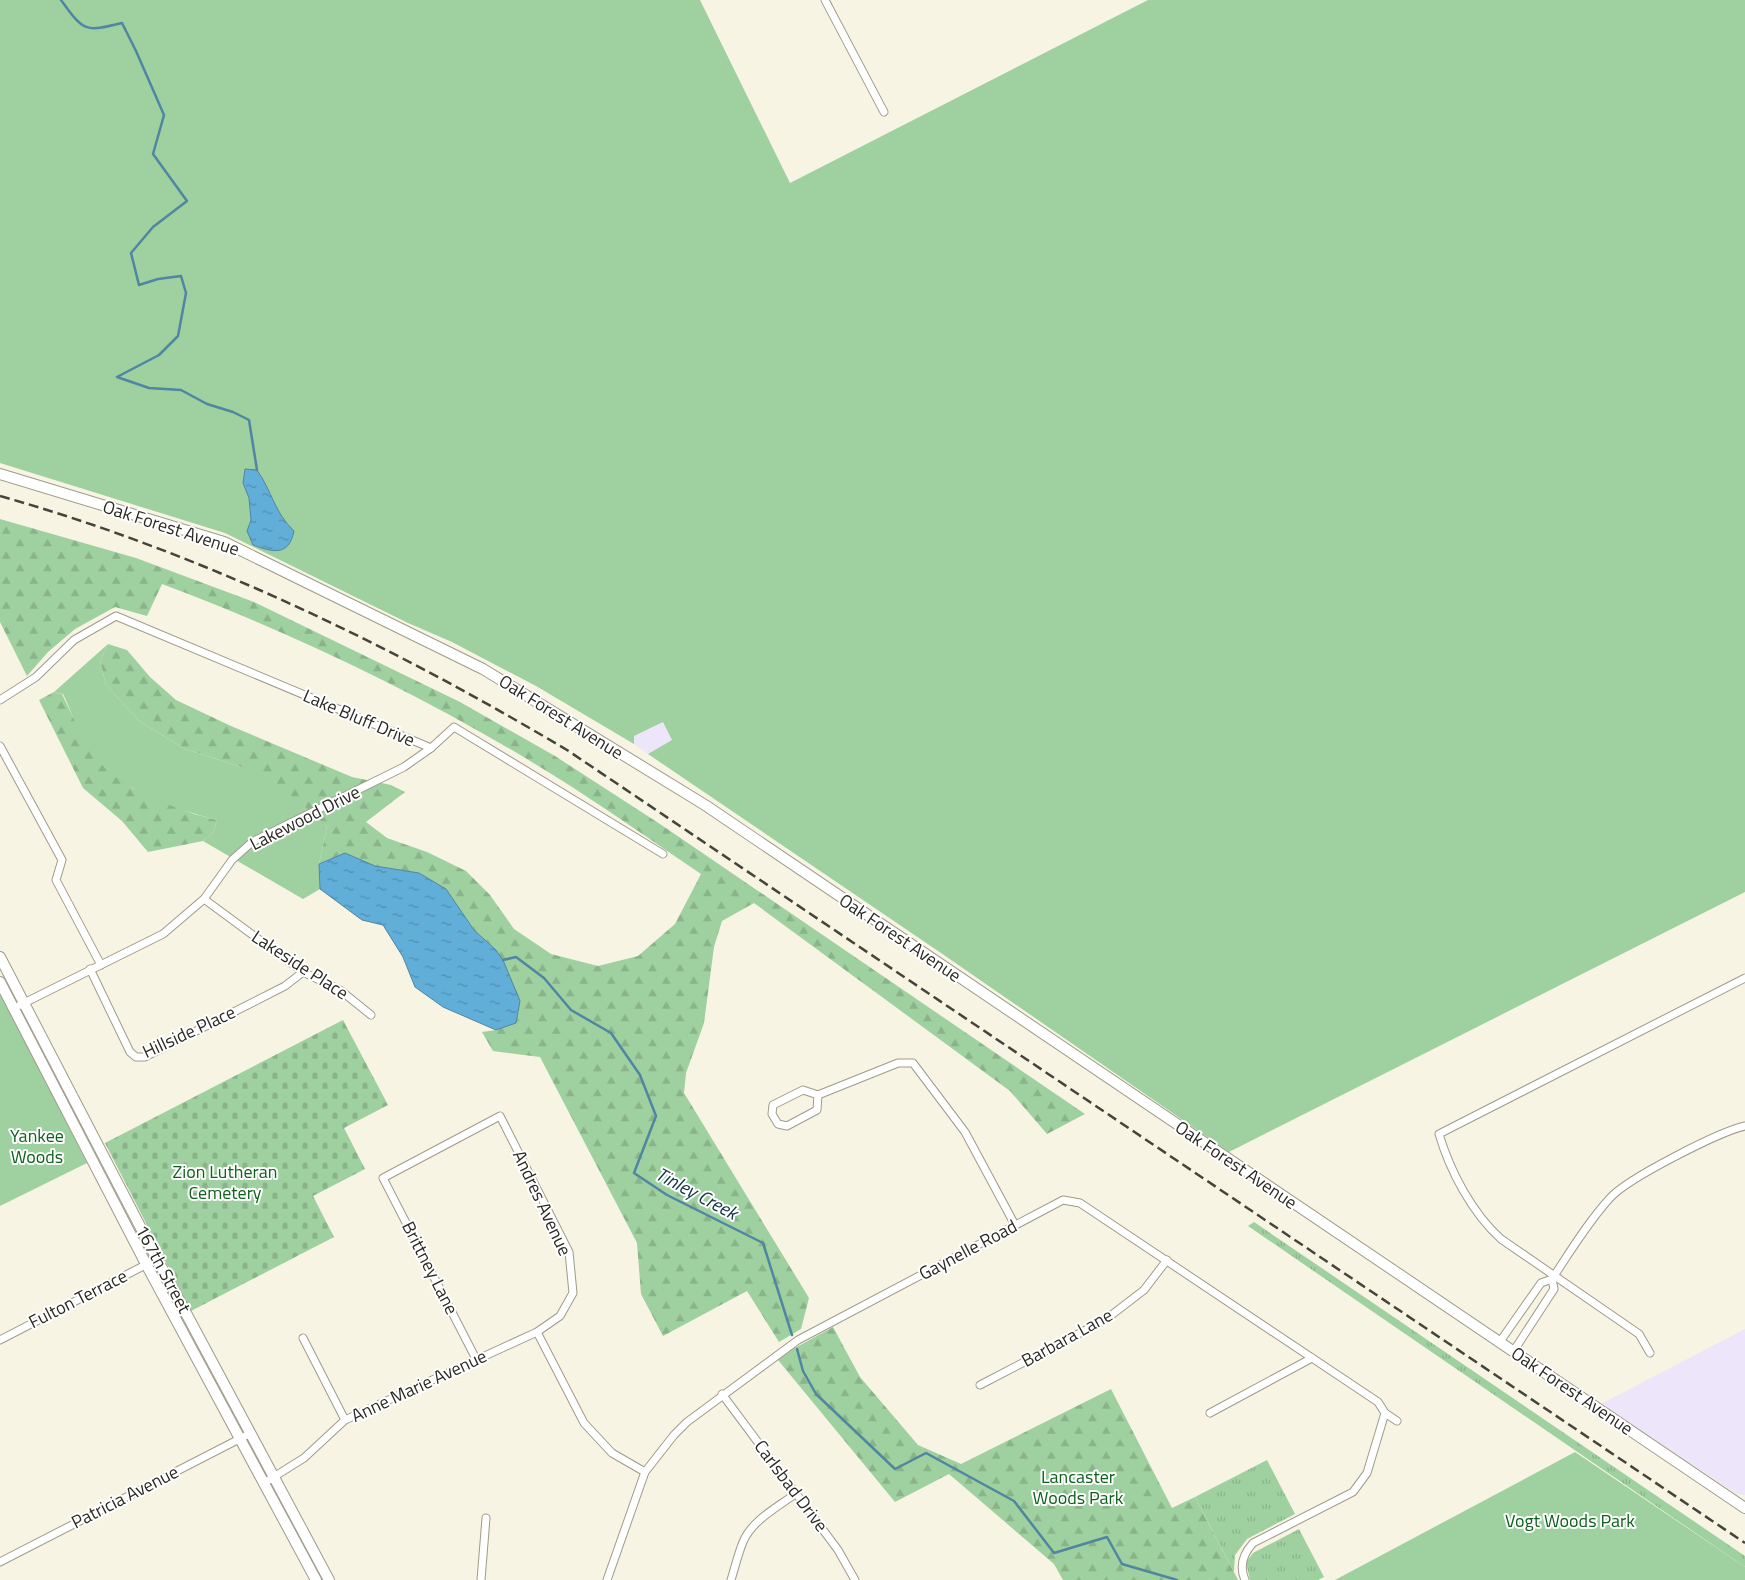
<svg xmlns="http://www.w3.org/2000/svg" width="1745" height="1580" viewBox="0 0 1745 1580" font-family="'Titillium Web',sans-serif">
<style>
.industrial{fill:#ede5fa}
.grass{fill:url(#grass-tufts)}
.forest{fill:url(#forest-firs)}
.cemetery{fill:url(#cemetery-stones)}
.green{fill:#9fd09f}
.water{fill:url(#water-ripples);stroke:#5086a2}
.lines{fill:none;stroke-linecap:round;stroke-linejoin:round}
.stream{stroke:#5086a2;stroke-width:2.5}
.street-casing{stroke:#9f9b8c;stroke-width:9}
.secondary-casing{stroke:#9f9b8c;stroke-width:12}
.street{stroke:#fff;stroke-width:7}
.secondary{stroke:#fff;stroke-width:10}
.rail{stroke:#45433b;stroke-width:2.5;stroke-dasharray:10 5;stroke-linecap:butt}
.labels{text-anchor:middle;stroke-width:4;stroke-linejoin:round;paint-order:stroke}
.street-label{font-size:18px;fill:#2a2822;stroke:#fff}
.park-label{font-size:18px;fill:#0d611b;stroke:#fff}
.water-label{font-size:19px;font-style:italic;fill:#113446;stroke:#fff}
</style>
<defs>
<pattern id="grass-tufts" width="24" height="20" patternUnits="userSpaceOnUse" patternTransform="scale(1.25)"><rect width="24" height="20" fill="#9fd09f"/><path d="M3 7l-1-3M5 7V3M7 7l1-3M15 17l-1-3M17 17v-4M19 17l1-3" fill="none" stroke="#89b389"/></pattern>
<pattern id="forest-firs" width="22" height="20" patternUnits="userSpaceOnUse" patternTransform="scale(1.25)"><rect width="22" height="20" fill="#9fd09f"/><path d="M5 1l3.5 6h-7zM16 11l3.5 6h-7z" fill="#89b389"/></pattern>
<pattern id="cemetery-stones" width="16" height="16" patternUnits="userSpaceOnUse" patternTransform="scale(1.25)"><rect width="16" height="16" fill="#9fd09f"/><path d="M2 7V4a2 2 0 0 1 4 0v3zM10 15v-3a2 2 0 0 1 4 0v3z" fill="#89b389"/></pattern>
<pattern id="water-ripples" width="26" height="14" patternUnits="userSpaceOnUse" patternTransform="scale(1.25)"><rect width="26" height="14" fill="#61aed9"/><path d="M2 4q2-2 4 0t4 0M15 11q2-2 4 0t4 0" fill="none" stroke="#508eb0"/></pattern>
</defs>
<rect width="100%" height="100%" fill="#f7f4e3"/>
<g class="industrial">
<path d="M 663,722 L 673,740 L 648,754 L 634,744 L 634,736 Z"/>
<path d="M 1745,1329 L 1745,1495 L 1737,1494 L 1601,1404 Z"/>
</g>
<g class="grass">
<path d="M 1254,1222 L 1745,1556 L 1745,1567 L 1248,1226 Z"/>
<path d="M 1267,1460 L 1295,1514 L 1247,1539 L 1235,1555 L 1234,1572 L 1195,1497 Z"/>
<path d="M 1299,1529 L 1324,1577 L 1318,1580 L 1250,1580 L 1246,1562 L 1253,1553 Z"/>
</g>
<g class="forest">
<path d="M 0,519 L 136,558 L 254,602 L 460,702 L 555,756 L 660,824 L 1085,1114 L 1047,1134 L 1010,1091 L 754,903 L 722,921 L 714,947 L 704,1023 L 686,1073 L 684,1093 L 809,1298 L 801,1329 L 779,1342 L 747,1291 L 663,1336 L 641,1294 L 637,1243 L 540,1057 L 493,1051 L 482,1032 L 496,1030 L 496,950 L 474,930 L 446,889 L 419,873 L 375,866 L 345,853 L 319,864 L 327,826 L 241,767 L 185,749 L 139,721 L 106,685 L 100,661 L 108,644 L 127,650 L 150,677 L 176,700 L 231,726 L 352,777 L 391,785 L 405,792 L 366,822 L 387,838 L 427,852 L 466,871 L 490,895 L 514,929 L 551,954 L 598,966 L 638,956 L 675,924 L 701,874 C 652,841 603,806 553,775 C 429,698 298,635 162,584 L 147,616 L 115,607 L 75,629 L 48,652 L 27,676 L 0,622 Z"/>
<path d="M 54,692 L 62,694 L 86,744 L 132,788 L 194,814 L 217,820 L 213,832 L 203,841 L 148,852 L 122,821 L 83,788 L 39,700 Z"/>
<path d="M 833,1327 L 860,1377 L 918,1445 L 961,1464 L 1111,1389 L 1172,1508 L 1195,1497 L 1238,1580 L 1063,1580 L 1054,1564 L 949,1474 L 895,1502 L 778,1360 L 793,1349 Z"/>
</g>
<path class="cemetery" d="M 343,1020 L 388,1105 L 344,1128 L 365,1169 L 313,1196 L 334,1237 L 191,1311 L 105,1143 Z"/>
<g class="green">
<path d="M 0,0 L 700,0 L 790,183 L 1148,0 L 1745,0 L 1745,892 L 1229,1152 L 941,953 L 648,754 L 672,740 L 663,722 L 634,736 L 634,744 L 536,686 L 452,642 L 408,623 L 225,533 L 0,463 Z"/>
<path d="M 108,644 L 100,661 L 106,685 L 139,721 L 185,749 L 241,767 L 296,799 L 327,826 L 319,864 L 320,889 L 303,899 L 203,841 L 213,832 L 217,820 C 169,807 111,788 85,743 C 76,727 71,710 63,694 L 54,692 Z"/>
<path d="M 0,992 L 87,1163 L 0,1206 Z"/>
<path d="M 1575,1452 L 1745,1567 L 1745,1580 L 1335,1580 Z"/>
</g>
<g class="water">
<path d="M 245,469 L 257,470 C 272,491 274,512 294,531 C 289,557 272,552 253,545 L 247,531 L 251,520 L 249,498 L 243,483 Z"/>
<path d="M 345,853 L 375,866 L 419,873 L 446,889 L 474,930 L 496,950 L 503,960 L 520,1001 L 516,1023 L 496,1030 L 443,1007 L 415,987 L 403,957 L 383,925 L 362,920 L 320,889 L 319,864 Z"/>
</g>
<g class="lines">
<g class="stream">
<path d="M 61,0 C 84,32 85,32 122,23 L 136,51 L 164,115 L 153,154 L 187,201 L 153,227 L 131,253 L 139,285 L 158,279 L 181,276 L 186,293 L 178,336 L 159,355 L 117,377 L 149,388 L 181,390 L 207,404 L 233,412 L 249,420 L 257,470"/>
<path d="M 503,960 L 516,957 L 544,978 L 571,1010 L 611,1033 L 640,1075 L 656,1116 L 634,1173 L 667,1195 L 763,1243 L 792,1335"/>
<path d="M 797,1349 L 803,1371 L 816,1394 L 895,1469 L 926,1453 L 1014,1501 L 1054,1553 L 1107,1537 L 1122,1564 L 1177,1580"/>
</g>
<g class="street-casing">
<g id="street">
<path d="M 825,0 L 884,112"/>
<path d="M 0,700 L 36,677 L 74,640 L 116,616 L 431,748"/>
<path d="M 0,746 L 62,860 L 56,880 L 101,965"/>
<path d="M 204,899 L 303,972 L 340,990 L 371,1015"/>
<path d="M 90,969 L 130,1052 L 136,1057 L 145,1057 L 285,986 L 303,972"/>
<path d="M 20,1005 L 163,934 L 204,899 L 232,860 L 252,842 L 404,767 L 431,748 L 454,727 L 663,854"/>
<path d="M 818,1095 L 817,1110 L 787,1126 L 778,1124 L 772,1114 L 773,1105 L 803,1090 L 818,1095 L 898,1063 L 913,1063 L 965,1132 L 1015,1225"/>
<path d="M 537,1332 L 584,1423 L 612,1453 L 645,1472"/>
<path d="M 303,1338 L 345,1420"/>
<path d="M 0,1340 L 157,1259"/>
<path d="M 1499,1343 L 1541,1283 L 1552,1279 C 1570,1252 1588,1222 1610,1198 C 1628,1178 1719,1132 1745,1126"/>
<path d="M 1513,1352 L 1554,1289 L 1552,1279"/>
<path d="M 1650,1353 L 1639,1334 L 1501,1239 C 1472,1213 1450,1171 1439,1134 L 1745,978"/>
<path d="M 980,1385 L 1105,1320 L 1144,1290 L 1167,1260"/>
<path d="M 722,1394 L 838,1550 L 855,1580"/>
<path d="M 1210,1413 L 1312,1358"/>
<path d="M 264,1483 L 304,1458 L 345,1420 L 537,1332 L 560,1316 L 573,1293 L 569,1252 L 500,1116 L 383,1178 L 476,1359"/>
<path d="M 0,1562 L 251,1433"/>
<path d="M 481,1580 L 486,1518"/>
<path d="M 607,1580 L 645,1472 L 674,1435 L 687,1422 L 798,1340 L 1063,1200 L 1080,1203 L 1378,1402 L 1385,1413 L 1397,1421"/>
<path d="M 731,1580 C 735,1567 738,1554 743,1542 C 752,1520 778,1507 795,1494"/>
<path d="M 1245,1580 C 1239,1566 1243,1554 1253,1543 L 1353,1492 L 1367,1473 L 1385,1413"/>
</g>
</g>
<g class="secondary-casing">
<g id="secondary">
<path d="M 0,474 L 224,542 L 483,669 L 705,805 L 1745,1508"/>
<path d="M 0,957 L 157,1259 L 329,1580"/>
<path d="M 0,982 L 146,1264 L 316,1580"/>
</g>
</g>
<use href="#street" class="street"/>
<use href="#secondary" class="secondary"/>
<path class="rail" d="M 0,496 C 199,552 389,644 567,750 L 1745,1543"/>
</g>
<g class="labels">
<g class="street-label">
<text transform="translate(171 528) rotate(18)" y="6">Oak Forest Avenue</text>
<text transform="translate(561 717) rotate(32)" y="6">Oak Forest Avenue</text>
<text transform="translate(359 718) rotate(23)" y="6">Lake Bluff Drive</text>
<text transform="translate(305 818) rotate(-27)" y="6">Lakewood Drive</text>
<text transform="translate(900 938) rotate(34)" y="6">Oak Forest Avenue</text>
<text transform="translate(300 965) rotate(33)" y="6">Lakeside Place</text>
<text transform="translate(189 1032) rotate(-25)" y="6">Hillside Place</text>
<text transform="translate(1236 1165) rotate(34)" y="6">Oak Forest Avenue</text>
<text transform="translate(542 1203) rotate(65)" y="6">Andres Avenue</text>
<text transform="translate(968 1250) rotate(-28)" y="6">Gaynelle Road</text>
<text transform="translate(430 1268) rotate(63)" y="6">Brittney Lane</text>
<text transform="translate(163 1269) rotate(62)" y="6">167th Street</text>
<text transform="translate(78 1299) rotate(-27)" y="6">Fulton Terrace</text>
<text transform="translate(1067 1338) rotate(-29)" y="6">Barbara Lane</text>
<text transform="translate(419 1386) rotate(-25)" y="6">Anne Marie Avenue</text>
<text transform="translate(1572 1391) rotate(34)" y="6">Oak Forest Avenue</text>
<text transform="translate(791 1486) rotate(53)" y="6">Carlsbad Drive</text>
<text transform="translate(125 1497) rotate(-27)" y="6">Patricia Avenue</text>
</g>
<g class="park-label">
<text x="37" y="1142">Yankee<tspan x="37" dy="21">Woods</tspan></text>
<text x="225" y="1178">Zion Lutheran<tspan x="225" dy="21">Cemetery</tspan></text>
<text x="1078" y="1483">Lancaster<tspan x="1078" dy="21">Woods Park</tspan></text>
<text x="1570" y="1527">Vogt Woods Park</text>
</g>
<g class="water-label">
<text transform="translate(697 1193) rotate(28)" y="7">Tinley Creek</text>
</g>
</g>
</svg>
